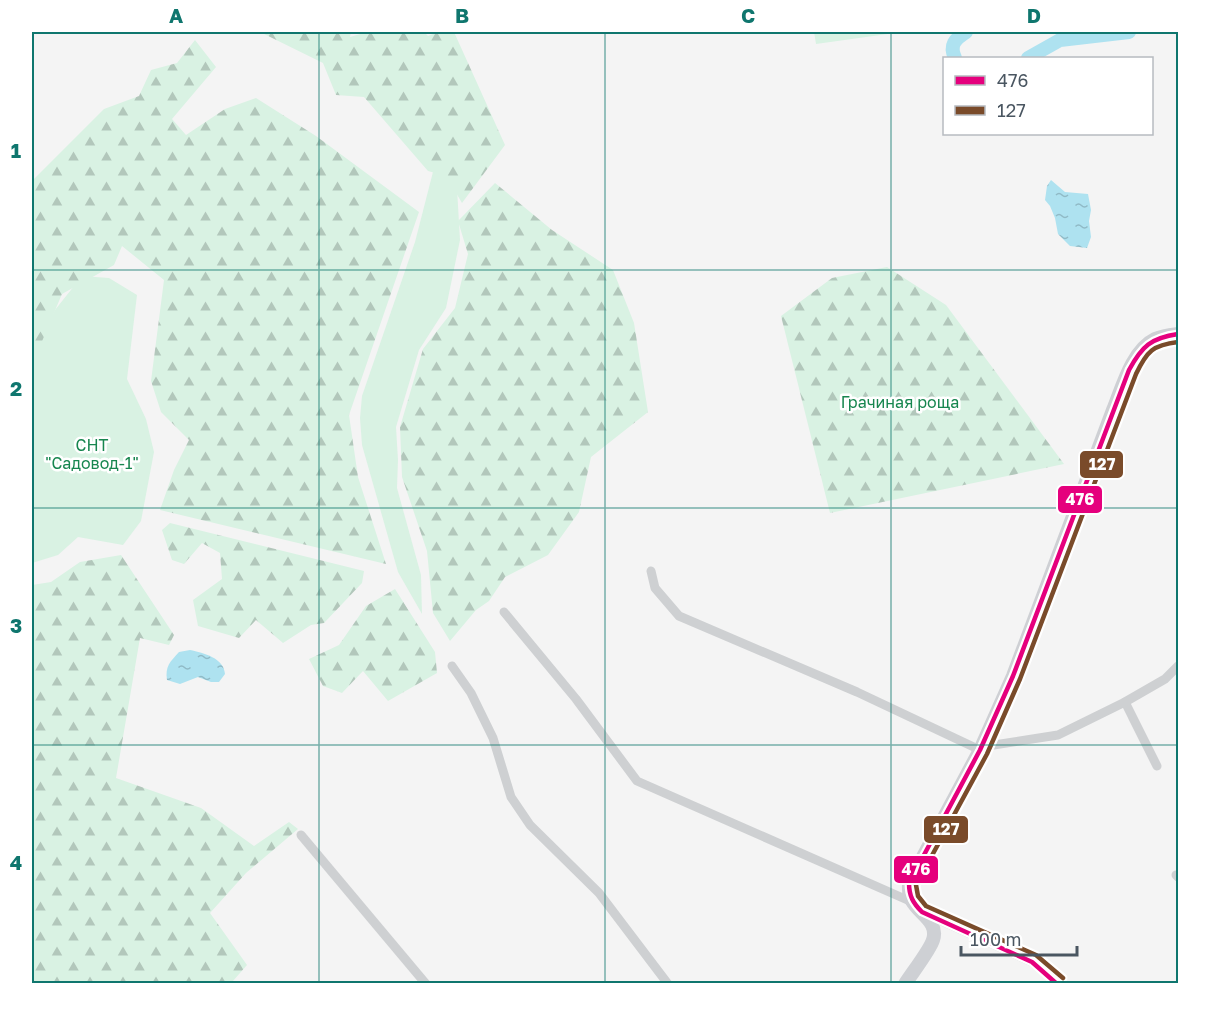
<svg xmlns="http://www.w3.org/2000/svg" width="1210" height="1015" viewBox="0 0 1210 1015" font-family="'Golos Text',sans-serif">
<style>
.green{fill:#d9f2e3}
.forest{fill:url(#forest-firs)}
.water{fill:url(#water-ripples)}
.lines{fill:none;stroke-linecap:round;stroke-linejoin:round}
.river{stroke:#aee2f0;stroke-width:14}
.street{stroke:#ced0d2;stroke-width:9}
.secondary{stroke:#ced0d4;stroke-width:14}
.bus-1-casing{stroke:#fff;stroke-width:9}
.bus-2-casing{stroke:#fff;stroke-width:9}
.bus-1{stroke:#e5007d;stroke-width:4.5}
.bus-2{stroke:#7a4b2a;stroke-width:4.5}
.grid{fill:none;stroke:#0f766e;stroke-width:1.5;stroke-opacity:0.55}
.labels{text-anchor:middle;stroke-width:5;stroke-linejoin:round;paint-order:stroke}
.park-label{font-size:16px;fill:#17864f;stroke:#fff}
.line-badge{stroke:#fff;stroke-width:2}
.badge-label{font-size:16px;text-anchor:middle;font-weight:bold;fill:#fff}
.neatline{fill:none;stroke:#0f766e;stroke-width:2}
.grid-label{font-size:20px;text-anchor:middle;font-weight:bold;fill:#0f766e}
</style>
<defs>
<pattern id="forest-firs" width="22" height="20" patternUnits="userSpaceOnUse" patternTransform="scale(1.5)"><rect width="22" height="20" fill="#d9f2e3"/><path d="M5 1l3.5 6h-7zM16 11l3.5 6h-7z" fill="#b2c7bb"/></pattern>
<pattern id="water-ripples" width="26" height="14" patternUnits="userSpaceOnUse" patternTransform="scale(1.5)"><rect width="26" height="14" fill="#aee2f0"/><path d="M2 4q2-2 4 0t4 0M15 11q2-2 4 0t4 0" fill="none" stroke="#90bac6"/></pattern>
</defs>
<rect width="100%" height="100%" fill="#f4f4f4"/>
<g class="green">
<path d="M 814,32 L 902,32 L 816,44 Z"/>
<path d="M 434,168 L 456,171 L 460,240 L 446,308 L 419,350 L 396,427 L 398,460 L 397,488 L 421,575 L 422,614 L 398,572 L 362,445 L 360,418 L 362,396 L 415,242 Z"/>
<path d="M 82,276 L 109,278 L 137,295 L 127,379 L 146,419 L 154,452 L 141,521 L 123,545 L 78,537 L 58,555 L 32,563 L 32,355 L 55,310 Z"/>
</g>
<g class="forest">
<path d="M 260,32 L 351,32 L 350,37 L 367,32 L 424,32 L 428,36 L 438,32 L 454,32 L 505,145 L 462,203 L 446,176 L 428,171 L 364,97 L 336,95 L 323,63 Z"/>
<path d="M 195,40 L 216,67 L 172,119 L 186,135 L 225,109 L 256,98 L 316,136 L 419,212 L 349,415 L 358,477 L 386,564 L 160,510 L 174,470 L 189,440 L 161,412 L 151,381 L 164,280 L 122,246 L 114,265 L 62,294 L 32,365 L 32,181 L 104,109 L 139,96 L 151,70 L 177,63 Z"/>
<path d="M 495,183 L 552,230 L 613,270 L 634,323 L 648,412 L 591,457 L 579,512 L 548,555 L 505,577 L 489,601 L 476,610 L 450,641 L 433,613 L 427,551 L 402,477 L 400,427 L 423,349 L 455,308 L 468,254 L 458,221 Z"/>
<path d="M 887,267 L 946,305 L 1064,464 L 830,513 L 781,316 L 832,278 Z"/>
<path d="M 170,523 L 364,571 L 362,583 L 324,623 L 311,625 L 283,643 L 256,620 L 239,638 L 198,626 L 193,600 L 222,579 L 220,553 L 202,543 L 184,564 L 172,560 L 162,530 Z"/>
<path d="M 121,555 L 174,635 L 169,645 L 140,638 L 116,778 L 201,808 L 254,846 L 289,822 L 298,829 L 246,873 L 210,913 L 247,965 L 233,981 L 234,983 L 32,983 L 32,585 L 51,582 L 80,562 Z"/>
<path d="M 395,589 L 435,652 L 437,673 L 388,701 L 363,671 L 342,693 L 323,686 L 309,659 L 339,645 L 366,606 Z"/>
</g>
<g class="water">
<path d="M 1051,180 L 1065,192 L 1088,194 L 1091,210 L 1089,221 L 1091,237 L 1087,248 L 1070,246 L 1058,234 L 1055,218 L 1050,206 L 1045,200 L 1047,186 Z"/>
<path d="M 190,650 C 204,653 224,658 225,674 L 219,682 L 211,682 L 198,677 L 180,684 L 167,680 C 165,666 170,662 179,652 Z"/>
</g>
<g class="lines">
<g class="river">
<path d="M 955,58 C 949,45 955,39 966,32"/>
<path d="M 1028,58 L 1060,40 L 1129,32"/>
</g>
<g class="street">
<path d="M 651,571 L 655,588 L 679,616 L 857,692 L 980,750"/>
<path d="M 504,612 L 576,699 L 637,781 L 912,902"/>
<path d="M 452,666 L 471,693 L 493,738 L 511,797 L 530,825 L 599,893 L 668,984"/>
<path d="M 1125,702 L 1157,766"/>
<path d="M 981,747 L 1058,735 L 1125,702 L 1165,679 L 1178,666"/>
<path d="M 301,835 L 426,984"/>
<path d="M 1176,875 L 1178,877"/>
<path d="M 924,913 L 1032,962 L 1058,984"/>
</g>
<path class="secondary" d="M 905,984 C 912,973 930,950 933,940 C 939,922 919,914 912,901 C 908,895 909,889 909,883 L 980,750 L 1013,676 L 1113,410 C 1122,388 1132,350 1155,339 C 1163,336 1171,335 1178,334"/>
<g class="bus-1-casing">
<path id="bus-1" d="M 1057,984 L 1032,962 L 922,912 C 913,903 909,896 909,883 L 980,750 L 1013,676 L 1129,370 C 1142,346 1151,338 1178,334"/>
</g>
<g class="bus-2-casing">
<path id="bus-2" d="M 1063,978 L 1036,955 L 926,906 L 918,896 L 916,885 L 987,754 L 1020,679 L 1136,374 C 1147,351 1153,345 1178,342"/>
</g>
<use href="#bus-1" class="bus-1"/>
<use href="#bus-2" class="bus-2"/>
</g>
<path class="grid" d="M 319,32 L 319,984M 605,32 L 605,984M 891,32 L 891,984M 32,270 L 1178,270M 32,508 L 1178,508M 32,745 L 1178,745"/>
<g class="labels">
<g class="park-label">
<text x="900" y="408">Грачиная роща</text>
<text x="92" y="451">СНТ<tspan x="92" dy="18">"Садовод-1"</tspan></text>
</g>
</g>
<g class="line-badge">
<rect x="1079" y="450" width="45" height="29" rx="6" fill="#7a4b2a"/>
<rect x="1057" y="485" width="46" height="29" rx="6" fill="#e5007d"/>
<rect x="923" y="815" width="46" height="29" rx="6" fill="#7a4b2a"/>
<rect x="893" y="855" width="46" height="29" rx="6" fill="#e5007d"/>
</g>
<g class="badge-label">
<text x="1102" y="470">127</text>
<text x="1080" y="505">476</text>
<text x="946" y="835">127</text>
<text x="916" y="875">476</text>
</g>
<rect width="1210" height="1015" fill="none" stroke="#ffffff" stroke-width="66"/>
<rect x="943" y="57" width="210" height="78" fill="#ffffff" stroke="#b7bbc0" stroke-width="1.5"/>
<rect x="955" y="76" width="30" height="9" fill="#e5007d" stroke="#b7bbc0" stroke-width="1.5"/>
<text x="997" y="87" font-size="18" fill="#4a5661">476</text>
<rect x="955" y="106" width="30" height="9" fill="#7a4b2a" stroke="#b7bbc0" stroke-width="1.5"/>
<text x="997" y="117" font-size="18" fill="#4a5661">127</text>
<path d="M961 946v9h116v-9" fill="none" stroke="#4a5661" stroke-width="3"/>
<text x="970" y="946" font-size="18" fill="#4a5661" stroke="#ffffff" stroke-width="4.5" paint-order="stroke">100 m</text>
<rect x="33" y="33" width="1144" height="949" class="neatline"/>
<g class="grid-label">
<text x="176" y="23">A</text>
<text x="462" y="23">B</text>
<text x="748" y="23">C</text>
<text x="1034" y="23">D</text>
<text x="16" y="158">1</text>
<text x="16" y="396">2</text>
<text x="16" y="633">3</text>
<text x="16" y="870">4</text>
</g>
</svg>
